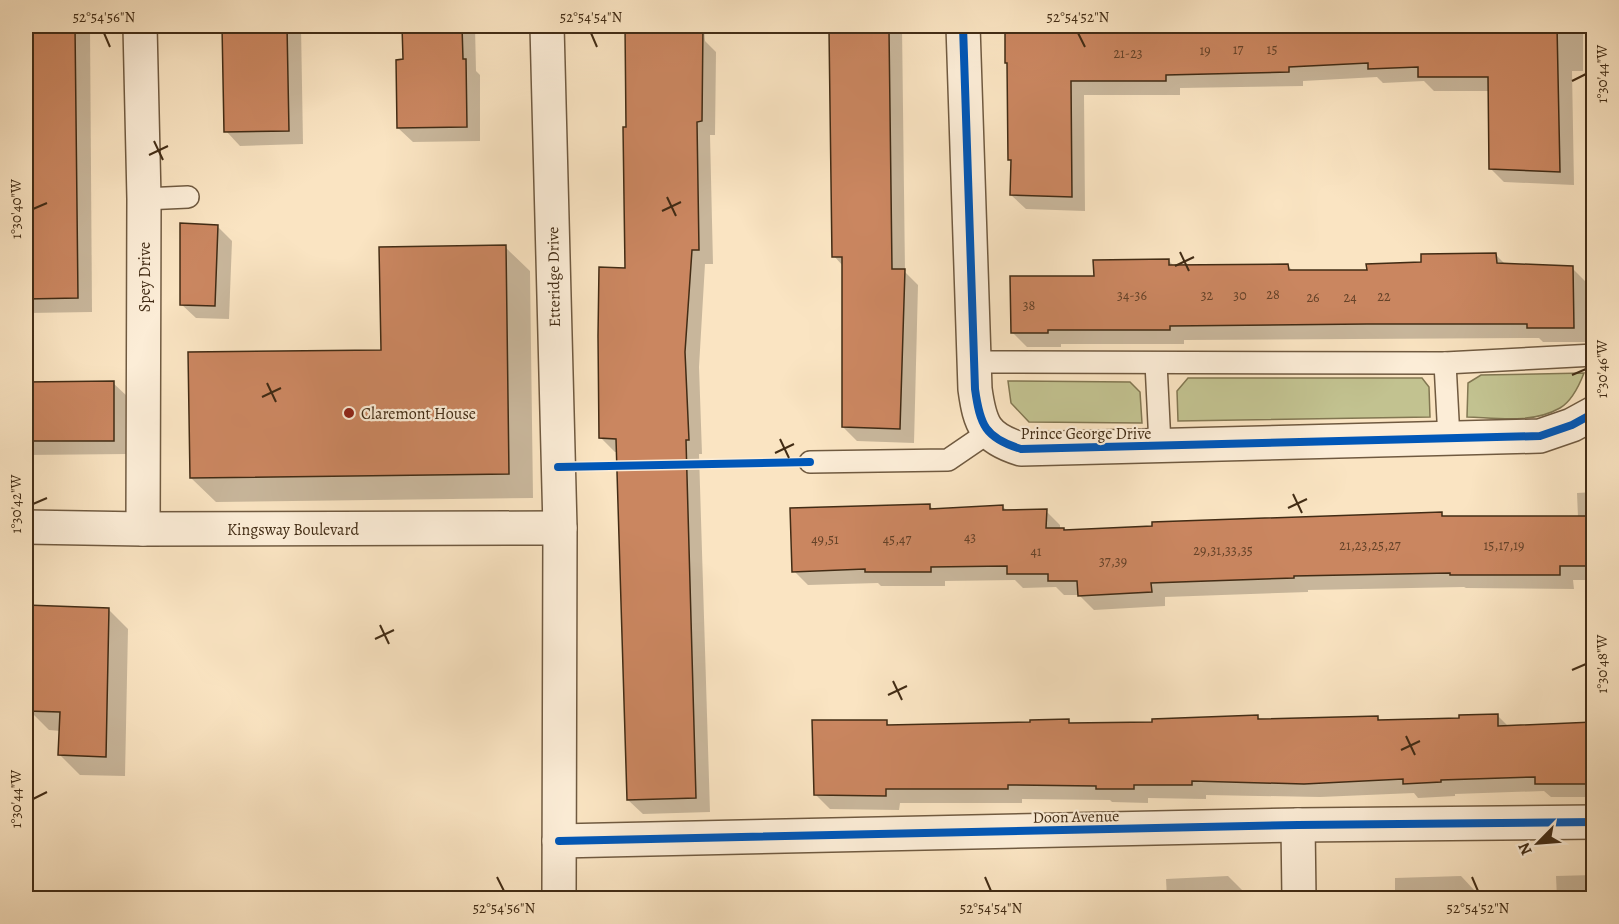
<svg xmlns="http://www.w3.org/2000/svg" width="1619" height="924" viewBox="0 0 1619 924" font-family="Alegreya,serif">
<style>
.green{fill:#c2c290;stroke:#827752;stroke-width:1.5}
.shadow{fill:#0003}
.building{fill:#ca8660;stroke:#422c15;stroke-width:1.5}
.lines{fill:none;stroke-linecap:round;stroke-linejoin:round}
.service-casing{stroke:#705a40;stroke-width:24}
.minor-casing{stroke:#705a40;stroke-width:36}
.service{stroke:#fcedd7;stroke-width:21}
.minor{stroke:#fcedd7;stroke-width:33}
.cycleway-casing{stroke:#fcedd7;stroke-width:11}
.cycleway{stroke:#0057b8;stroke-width:8}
.ticks{fill:none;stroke:#422c15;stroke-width:2}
.poi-dot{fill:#8f2418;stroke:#fcedd7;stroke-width:2}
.labels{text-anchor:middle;stroke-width:4.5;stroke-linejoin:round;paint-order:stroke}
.number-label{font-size:14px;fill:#644228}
.street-label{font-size:16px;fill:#422c15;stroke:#fcedd7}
.poi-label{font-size:16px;fill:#422c15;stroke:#fcedd7;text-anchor:start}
.neatline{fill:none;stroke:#422c15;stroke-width:2}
.ticks-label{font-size:15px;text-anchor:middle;fill:#422c15}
</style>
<rect width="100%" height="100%" fill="#fae4c2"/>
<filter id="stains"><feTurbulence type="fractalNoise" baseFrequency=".00333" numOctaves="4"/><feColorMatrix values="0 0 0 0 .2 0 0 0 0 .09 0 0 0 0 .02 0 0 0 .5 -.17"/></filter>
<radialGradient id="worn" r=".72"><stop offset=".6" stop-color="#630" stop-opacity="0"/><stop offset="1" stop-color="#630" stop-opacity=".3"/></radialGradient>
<g class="green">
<path d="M 1584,373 C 1579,386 1572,401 1560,408 C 1532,424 1497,418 1467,417 L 1468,383 L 1481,375 Z"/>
<path d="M 1188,378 L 1422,378 L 1429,387 L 1430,417 L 1178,421 L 1177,391 Z"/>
<path d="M 1008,381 L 1130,382 L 1140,392 L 1142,423 L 1029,422 L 1011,403 Z"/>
</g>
<g class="shadow">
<path d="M 26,26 L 90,26 L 92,312 L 28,313 L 26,310 Z"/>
<path d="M 224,26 L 301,26 L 303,144 L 240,146 L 226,131 Z"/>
<path d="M 404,26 L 475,26 L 476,71 L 480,75 L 480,141 L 413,142 L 398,128 L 404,61 Z"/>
<path d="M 626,26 L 704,26 L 705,41 L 716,52 L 715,135 L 710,135 L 713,264 L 705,264 L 699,367 L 702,454 L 699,454 L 710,812 L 643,814 L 628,800 L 618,452 L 615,452 L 601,438 L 626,269 L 628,84 Z"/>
<path d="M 853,26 L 902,26 L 905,272 L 918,285 L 914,443 L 857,441 L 843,427 L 843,266 L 834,256 Z"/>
<path d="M 1006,26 L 1583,26 L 1583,71 L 1572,71 L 1574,185 L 1504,182 L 1490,168 L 1490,91 L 1434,91 L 1424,81 L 1383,83 L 1377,77 L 1303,81 L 1303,86 L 1180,88 L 1180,95 L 1084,95 L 1085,211 L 1026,209 L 1011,195 L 1012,162 L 1010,160 L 1009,65 L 1006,62 Z"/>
<path d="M 218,227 L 232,241 L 229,319 L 196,318 L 181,304 Z"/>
<path d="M 505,247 L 530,271 L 533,498 L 216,502 L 191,478 L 382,351 Z"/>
<path d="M 1496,255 L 1506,265 L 1572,268 L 1586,282 L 1587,342 L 1543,342 L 1539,338 L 1184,340 L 1184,344 L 1061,344 L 1061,347 L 1027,347 L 1012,332 L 1095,278 L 1169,261 L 1175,267 L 1288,266 L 1293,271 L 1369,271 Z"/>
<path d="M 26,383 L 113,383 L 128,397 L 128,454 L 26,455 Z"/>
<path d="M 1594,492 L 1594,580 L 1573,580 L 1574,589 L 1466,588 L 1464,587 L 1308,590 L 1308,592 L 1165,597 L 1165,606 L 1094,610 L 1079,595 L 1064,595 L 1056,587 L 1023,588 L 1015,580 L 945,581 L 945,586 L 881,586 L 878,583 L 808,585 L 794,571 L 929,505 L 934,510 L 1003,507 L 1008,511 L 1046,511 L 1060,525 L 1060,529 L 1066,532 L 1441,514 L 1445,518 L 1578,517 L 1577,493 Z"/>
<path d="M 26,607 L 108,609 L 128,629 L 125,776 L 80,775 L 60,755 L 61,731 L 49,730 L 29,710 L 30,692 L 26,687 Z"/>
<path d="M 1497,715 L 1509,727 L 1594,724 L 1594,797 L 1551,797 L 1544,791 L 1455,794 L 1455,796 L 1418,798 L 1414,793 L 1320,797 L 1206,795 L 1206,799 L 1148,798 L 1148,803 L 1112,802 L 1110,800 L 1022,799 L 1022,803 L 900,803 L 899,810 L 830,809 L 816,795 L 886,722 L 891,727 L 1068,721 L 1072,725 L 1154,723 L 1258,717 L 1261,720 L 1378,718 L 1381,722 L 1461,719 Z"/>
<path d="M 1594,875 L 1594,898 L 1557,898 L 1556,876 Z"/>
<path d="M 1228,876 L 1242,890 L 1242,898 L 1167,898 L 1166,879 Z"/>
<path d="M 1461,876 L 1475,891 L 1475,898 L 1395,898 L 1395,878 Z"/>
</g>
<g class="building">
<path d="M 26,26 L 75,26 L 78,298 L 26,299 Z"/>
<path d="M 222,26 L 287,26 L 289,131 L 224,132 Z"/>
<path d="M 402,26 L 462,26 L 463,59 L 466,59 L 467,127 L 397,128 L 396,60 L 403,59 Z"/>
<path d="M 625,26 L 703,26 L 702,121 L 697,122 L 699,250 L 692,250 L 685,352 L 689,440 L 686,440 L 696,798 L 627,800 L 616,439 L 599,438 L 598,336 L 599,267 L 625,268 L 623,127 L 626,127 Z"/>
<path d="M 1005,26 L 1557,26 L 1560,172 L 1489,169 L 1488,77 L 1418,77 L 1418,67 L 1368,69 L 1368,63 L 1289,67 L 1289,72 L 1166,75 L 1166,81 L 1071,81 L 1072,197 L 1010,195 L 1011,160 L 1008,160 L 1007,63 L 1005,63 Z"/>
<path d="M 829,30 L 889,30 L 892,269 L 905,269 L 900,429 L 842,427 L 842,257 L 832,257 Z"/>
<path d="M 180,223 L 218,225 L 215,306 L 180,305 Z"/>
<path d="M 506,245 L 509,474 L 190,478 L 188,352 L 381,350 L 379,247 Z"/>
<path d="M 1496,253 L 1497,263 L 1573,266 L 1574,328 L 1527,328 L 1527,324 L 1367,324 L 1170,326 L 1170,330 L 1048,330 L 1048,333 L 1011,333 L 1010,276 L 1094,276 L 1093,260 L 1169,259 L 1169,265 L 1288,264 L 1289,270 L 1367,270 L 1366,264 L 1421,262 L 1421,254 Z"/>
<path d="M 114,381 L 114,441 L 26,441 L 26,382 Z"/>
<path d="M 930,504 L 930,509 L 1003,505 L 1003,510 L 1047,509 L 1046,528 L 1064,528 L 1064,530 L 1152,526 L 1152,522 L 1442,512 L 1442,516 L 1593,516 L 1593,566 L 1560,566 L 1560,575 L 1450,575 L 1450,573 L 1294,576 L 1294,578 L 1151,583 L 1152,592 L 1078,596 L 1077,581 L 1048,581 L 1048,574 L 1007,574 L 1007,566 L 931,567 L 931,572 L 865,572 L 865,569 L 792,572 L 790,508 Z"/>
<path d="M 26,605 L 109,608 L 106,757 L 58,755 L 60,712 L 27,711 L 29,678 L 26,678 Z"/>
<path d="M 1498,714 L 1498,726 L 1593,722 L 1593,784 L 1535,784 L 1535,777 L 1441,780 L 1441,782 L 1403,784 L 1403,779 L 1304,784 L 1192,781 L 1192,785 L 1134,785 L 1134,789 L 1096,789 L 1096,786 L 1008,785 L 1008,789 L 886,789 L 886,796 L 814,795 L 812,720 L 887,720 L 887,725 L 1030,722 L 1030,720 L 1069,719 L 1069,723 L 1152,722 L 1152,719 L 1258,715 L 1258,719 L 1378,716 L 1378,720 L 1459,718 L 1459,715 Z"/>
</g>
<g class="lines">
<g class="service-casing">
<g id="service">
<path d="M 144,199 L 188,197"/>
<path d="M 974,362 L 1445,363 L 1594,355"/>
<path d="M 1156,363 L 1160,445"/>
<path d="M 1445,363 L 1449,439"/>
<path d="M 810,462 L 948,460 L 989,432"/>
</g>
</g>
<g class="minor-casing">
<g id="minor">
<path d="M 140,26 L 144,199 L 143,529"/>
<path d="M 547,26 L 560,528 L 559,898"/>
<path d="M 963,26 L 975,389 C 980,425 985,438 1021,449 L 1540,436 L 1572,425 L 1594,413"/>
<path d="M 26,527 L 143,529 L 560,528"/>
<path d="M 1298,825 L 1299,898"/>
<path d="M 559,841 L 1298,825 L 1594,822"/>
</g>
</g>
<use href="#service" class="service"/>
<use href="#minor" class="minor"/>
<g class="cycleway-casing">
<g id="cycleway">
<path d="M 963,26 L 975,389 C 980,425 985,438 1021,449 L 1540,436 L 1572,425 L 1594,413"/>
<path d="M 558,467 L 810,462"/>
<path d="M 559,841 L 1298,825 L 1594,822"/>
</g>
</g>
<use href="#cycleway" class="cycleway"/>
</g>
<path class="ticks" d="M 104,33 L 110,47M 591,33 L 597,47M 1078,33 L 1085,47M 1572,81 L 1586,74M 154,141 L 163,160M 149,155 L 168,146M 667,197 L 676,216M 33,209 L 47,203M 662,211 L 681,202M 1180,252 L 1189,271M 1175,266 L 1194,257M 1572,375 L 1586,369M 267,383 L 276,402M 262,397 L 281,388M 780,439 L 789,458M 775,453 L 794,444M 1293,494 L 1302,513M 33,504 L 47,498M 1288,508 L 1307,499M 380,625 L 389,644M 375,639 L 394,630M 1572,670 L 1586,664M 893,681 L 902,700M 888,695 L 907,686M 1406,736 L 1415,755M 1401,750 L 1420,741M 33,799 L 47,792M 497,877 L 504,891M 985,877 L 991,891M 1472,877 L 1478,891"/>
<circle class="poi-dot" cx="349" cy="413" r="6"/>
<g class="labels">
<g class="number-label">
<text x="1238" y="54">17</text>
<text x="1272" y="54">15</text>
<text x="1205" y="55">19</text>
<text x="1128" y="58">21-23</text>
<text x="1273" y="299">28</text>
<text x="1132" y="300">34-36</text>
<text x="1207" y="300">32</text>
<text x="1240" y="300">30</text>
<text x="1384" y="301">22</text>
<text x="1313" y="302">26</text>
<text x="1350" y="302">24</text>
<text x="1029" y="310">38</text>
<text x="970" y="542">43</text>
<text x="825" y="544">49,51</text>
<text x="897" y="544">45,47</text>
<text x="1370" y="550">21,23,25,27</text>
<text x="1504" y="550">15,17,19</text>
<text x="1223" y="555">29,31,33,35</text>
<text x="1036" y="556">41</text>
<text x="1113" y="566">37,39</text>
</g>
<g class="street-label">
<text transform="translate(144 277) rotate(-90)" y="6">Spey Drive</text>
<text transform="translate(553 277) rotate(-91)" y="6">Etteridge Drive</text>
<text x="1086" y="439">Prince George Drive</text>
<text x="293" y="535">Kingsway Boulevard</text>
<text transform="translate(1076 816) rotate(-1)" y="6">Doon Avenue</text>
</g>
<g class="poi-label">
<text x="361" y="419">Claremont House</text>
</g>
</g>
<rect width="1619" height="924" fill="none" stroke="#fae4c2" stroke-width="66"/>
<g transform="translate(1538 843) rotate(245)" stroke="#fcedd7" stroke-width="4.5" paint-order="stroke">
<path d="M0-4.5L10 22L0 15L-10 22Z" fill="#422c15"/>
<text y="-9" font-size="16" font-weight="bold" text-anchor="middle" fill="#422c15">N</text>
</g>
<rect x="33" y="33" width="1553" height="858" class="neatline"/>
<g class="ticks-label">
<text x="104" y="22">52°54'56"N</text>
<text x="591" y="22">52°54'54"N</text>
<text x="1078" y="22">52°54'52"N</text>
<text transform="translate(1602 74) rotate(-90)" y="5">1°30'44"W</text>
<text transform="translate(16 209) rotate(-90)" y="5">1°30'40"W</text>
<text transform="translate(1602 369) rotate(-90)" y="5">1°30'46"W</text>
<text transform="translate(16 504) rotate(-90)" y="5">1°30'42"W</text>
<text transform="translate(1602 664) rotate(-90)" y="5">1°30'48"W</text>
<text transform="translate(16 799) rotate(-90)" y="5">1°30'44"W</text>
<text x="504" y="913">52°54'56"N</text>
<text x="991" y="913">52°54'54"N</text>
<text x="1478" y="913">52°54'52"N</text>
</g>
<rect width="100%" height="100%" filter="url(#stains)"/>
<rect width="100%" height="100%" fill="url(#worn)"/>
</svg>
